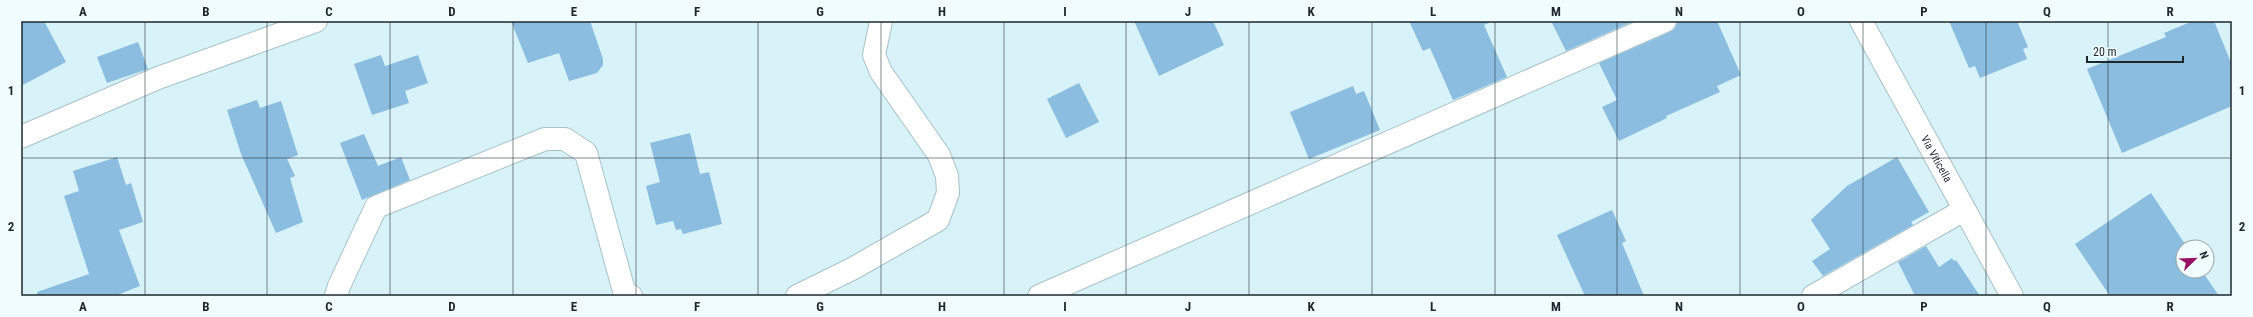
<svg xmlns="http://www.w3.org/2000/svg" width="2253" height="317" viewBox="0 0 2253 317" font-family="'Roboto Condensed',sans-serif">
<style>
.building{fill:#8abde0}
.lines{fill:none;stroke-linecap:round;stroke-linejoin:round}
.minor-casing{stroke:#a8c2c8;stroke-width:24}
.minor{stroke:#fff;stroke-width:22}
.grid{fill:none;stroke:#1e282b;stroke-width:1;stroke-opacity:0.55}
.labels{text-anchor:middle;stroke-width:3;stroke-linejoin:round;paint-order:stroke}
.street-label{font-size:11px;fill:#1e282b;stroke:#f1fcff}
.neatline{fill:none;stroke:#1e282b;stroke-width:1.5}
.grid-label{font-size:13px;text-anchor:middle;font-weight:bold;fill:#1e282b}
</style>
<rect width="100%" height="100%" fill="#d7f2f8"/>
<g class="building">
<path d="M 21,21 L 44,21 L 66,62 L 21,86 Z"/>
<path d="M 511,21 L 590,21 L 603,59 L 603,65 L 597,73 L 569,81 L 559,53 L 528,63 Z"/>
<path d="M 1134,21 L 1213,21 L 1224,45 L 1159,76 Z"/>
<path d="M 1409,21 L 1493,21 L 1484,25 L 1507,77 L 1453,100 L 1430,48 L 1423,51 Z"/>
<path d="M 1551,21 L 1634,21 L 1566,51 Z"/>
<path d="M 1677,21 L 1717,21 L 1741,75 L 1717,86 L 1720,92 L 1666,116 L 1667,118 L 1619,141 L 1602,107 L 1617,100 L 1599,63 L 1670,32 L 1675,28 Z"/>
<path d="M 1949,21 L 2017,21 L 2028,47 L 2023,49 L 2027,59 L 1980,78 L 1975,66 L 1969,68 Z"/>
<path d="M 2193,21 L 2214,21 L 2232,65 L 2232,106 L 2122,153 L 2087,69 L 2166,37 L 2164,33 Z"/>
<path d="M 138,42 L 148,69 L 107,83 L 97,57 Z"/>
<path d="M 381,55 L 385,66 L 418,55 L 428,83 L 405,91 L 409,103 L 372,115 L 354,64 Z"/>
<path d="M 1079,83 L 1099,122 L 1066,138 L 1047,99 Z"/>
<path d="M 1353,86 L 1356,94 L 1364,91 L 1380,130 L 1309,159 L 1290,112 Z"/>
<path d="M 257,100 L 260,108 L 281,101 L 298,155 L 287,159 L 295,176 L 290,178 L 303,222 L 276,233 L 241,154 L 227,110 Z"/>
<path d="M 690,133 L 700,174 L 709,172 L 722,224 L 683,234 L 681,229 L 676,230 L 673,221 L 656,225 L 646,186 L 660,182 L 650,143 Z"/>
<path d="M 364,134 L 378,166 L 401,157 L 410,180 L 362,200 L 340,143 Z"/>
<path d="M 117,157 L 126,185 L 131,183 L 143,222 L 119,230 L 140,286 L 115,296 L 38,296 L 37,292 L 89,274 L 64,196 L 79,191 L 73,171 Z"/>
<path d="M 1897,157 L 1929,212 L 1911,222 L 1913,225 L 1823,276 L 1812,261 L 1830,249 L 1811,220 L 1847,186 Z"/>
<path d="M 2151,193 L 2187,247 L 2183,247 L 2183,271 L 2202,271 L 2219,296 L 2110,296 L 2075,244 Z"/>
<path d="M 1612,210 L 1626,241 L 1622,243 L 1644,296 L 1585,296 L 1557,235 Z"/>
<path d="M 1926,246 L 1939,267 L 1952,258 L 1954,261 L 1956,260 L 1980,296 L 1915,296 L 1898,262 Z"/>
</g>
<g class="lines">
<g class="minor-casing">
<g id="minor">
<path id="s1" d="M 1861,21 L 2012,296"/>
<path d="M 21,137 L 158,78 L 316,21"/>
<path d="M 336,296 L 339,286 L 376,207 L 545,139 L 565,139 L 586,153 L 624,291 L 631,296"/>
<path d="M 797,296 L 852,269 L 938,220 L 948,193 L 947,176 L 939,155 L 881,72 L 874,55 L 881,21"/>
<path d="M 1039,296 L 1665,21"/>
<path d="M 1813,296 L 1964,210"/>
</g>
</g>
<use href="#minor" class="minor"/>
</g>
<path class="grid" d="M 145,21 L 145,296M 267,21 L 267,296M 390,21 L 390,296M 513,21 L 513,296M 636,21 L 636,296M 758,21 L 758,296M 881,21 L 881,296M 1004,21 L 1004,296M 1126,21 L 1126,296M 1249,21 L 1249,296M 1372,21 L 1372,296M 1495,21 L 1495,296M 1617,21 L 1617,296M 1740,21 L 1740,296M 1863,21 L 1863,296M 1986,21 L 1986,296M 2108,21 L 2108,296M 21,158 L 2232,158"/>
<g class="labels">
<g class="street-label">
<text dy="4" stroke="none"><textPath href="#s1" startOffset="157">Via Viticella</textPath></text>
</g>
</g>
<rect width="2253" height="317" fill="none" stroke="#f1fcff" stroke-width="44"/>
<g transform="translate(2195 259) rotate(67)"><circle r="19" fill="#f1fcff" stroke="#9da7aa"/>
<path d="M0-3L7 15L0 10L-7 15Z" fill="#981166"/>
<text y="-6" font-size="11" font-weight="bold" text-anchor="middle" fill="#1e282b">N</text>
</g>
<path d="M2087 56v6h96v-6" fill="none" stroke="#1e282b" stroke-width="2"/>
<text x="2093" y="56" font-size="12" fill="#1e282b" stroke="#f1fcff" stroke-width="3" paint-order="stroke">20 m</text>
<rect x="22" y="22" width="2209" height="273" class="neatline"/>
<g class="grid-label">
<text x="83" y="16">A</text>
<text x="206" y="16">B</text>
<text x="329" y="16">C</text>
<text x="452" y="16">D</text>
<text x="574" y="16">E</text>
<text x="697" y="16">F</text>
<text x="820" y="16">G</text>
<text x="942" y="16">H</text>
<text x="1065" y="16">I</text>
<text x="1188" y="16">J</text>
<text x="1311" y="16">K</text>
<text x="1433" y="16">L</text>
<text x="1556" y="16">M</text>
<text x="1679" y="16">N</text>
<text x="1801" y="16">O</text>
<text x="1924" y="16">P</text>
<text x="2047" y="16">Q</text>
<text x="2170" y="16">R</text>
<text x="11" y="95">1</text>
<text x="2242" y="95">1</text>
<text x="11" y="231">2</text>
<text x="2242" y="231">2</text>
<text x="83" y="311">A</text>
<text x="206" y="311">B</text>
<text x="329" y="311">C</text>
<text x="452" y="311">D</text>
<text x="574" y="311">E</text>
<text x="697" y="311">F</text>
<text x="820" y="311">G</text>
<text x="942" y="311">H</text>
<text x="1065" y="311">I</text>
<text x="1188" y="311">J</text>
<text x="1311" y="311">K</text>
<text x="1433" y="311">L</text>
<text x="1556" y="311">M</text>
<text x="1679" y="311">N</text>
<text x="1801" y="311">O</text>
<text x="1924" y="311">P</text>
<text x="2047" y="311">Q</text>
<text x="2170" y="311">R</text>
</g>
</svg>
